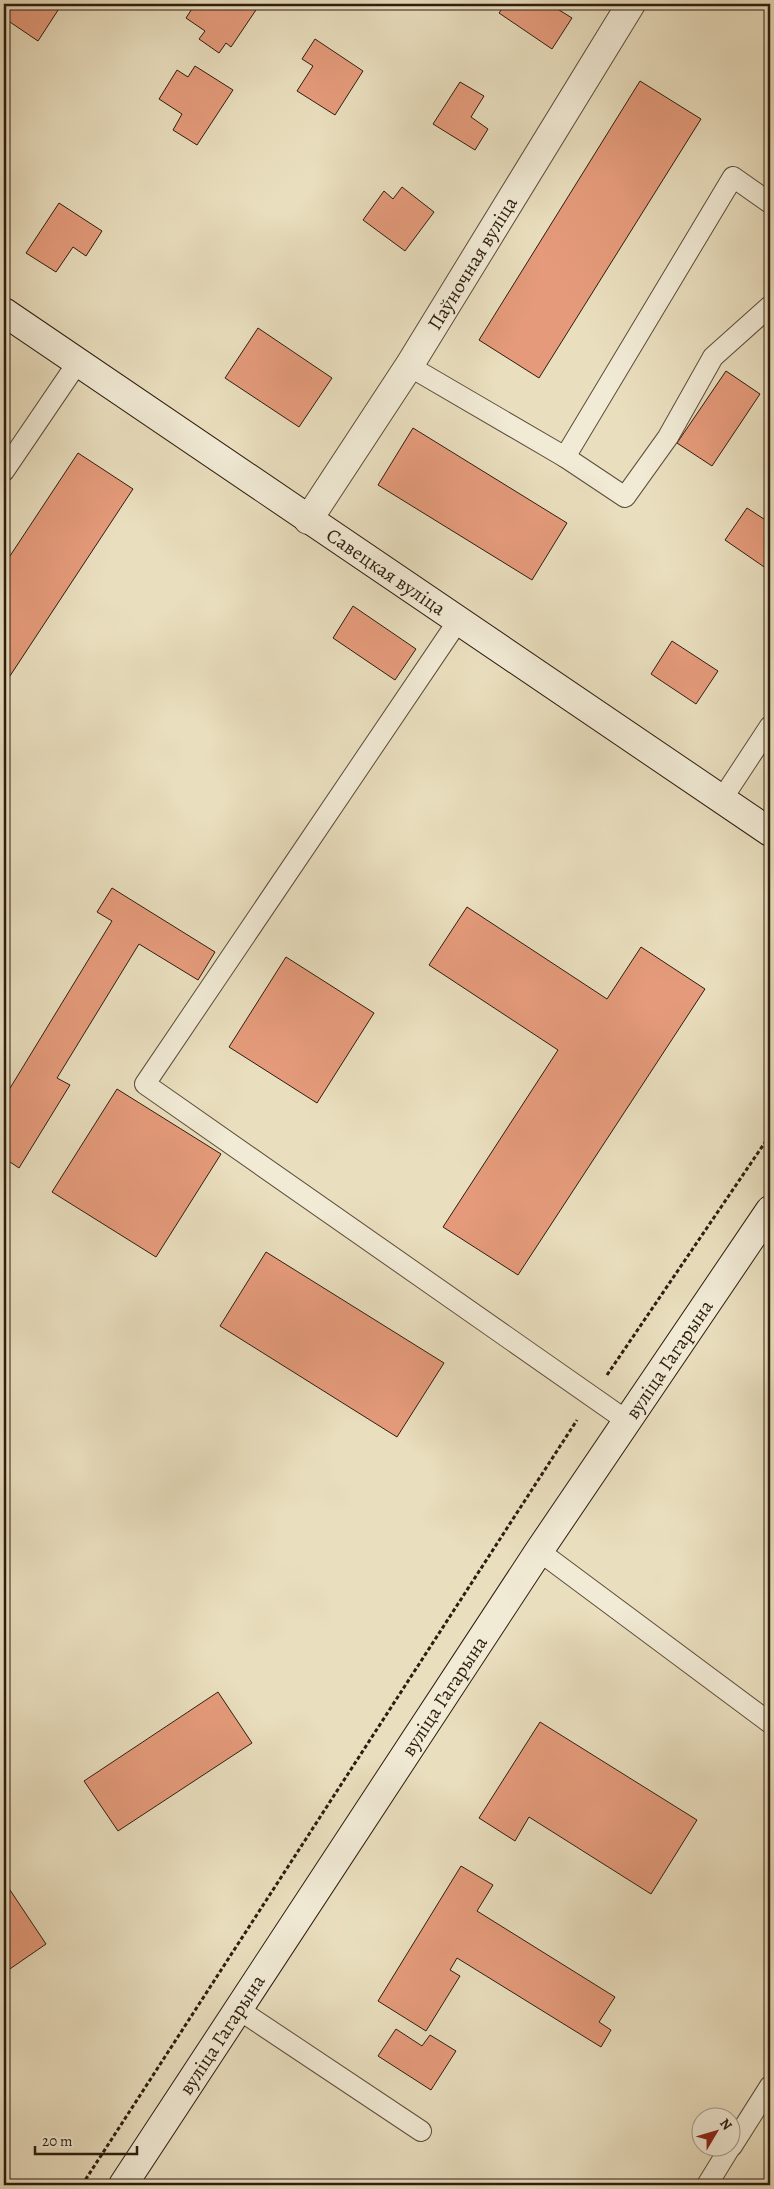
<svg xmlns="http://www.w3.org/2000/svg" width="774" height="2189" viewBox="0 0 774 2189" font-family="Alegreya,serif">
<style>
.building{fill:#e59b7b;stroke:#2e1d0e}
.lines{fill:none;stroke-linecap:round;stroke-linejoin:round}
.lane-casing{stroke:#5d4d3a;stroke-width:22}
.street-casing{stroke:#5d4d3a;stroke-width:30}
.secondary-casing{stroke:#2e1d0e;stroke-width:30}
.path{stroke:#2e1d0e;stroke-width:3;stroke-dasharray:4 2.5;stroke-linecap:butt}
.lane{stroke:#f1ead5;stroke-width:20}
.street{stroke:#f1ead5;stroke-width:28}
.secondary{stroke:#f1ead5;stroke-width:28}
.labels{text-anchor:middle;stroke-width:4;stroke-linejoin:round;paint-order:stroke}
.street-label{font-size:20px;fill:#2e1d0e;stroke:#f1ead5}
</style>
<rect width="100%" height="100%" fill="#e9debe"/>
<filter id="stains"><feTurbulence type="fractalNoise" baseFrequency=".004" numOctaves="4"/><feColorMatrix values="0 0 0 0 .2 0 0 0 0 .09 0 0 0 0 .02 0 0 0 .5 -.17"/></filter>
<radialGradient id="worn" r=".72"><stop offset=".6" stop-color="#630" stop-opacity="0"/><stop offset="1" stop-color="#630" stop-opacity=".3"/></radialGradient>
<g class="building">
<path d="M 10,4 L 62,4 L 38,41 L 4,18 L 4,14 Z"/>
<path d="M 195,4 L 260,4 L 231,47 L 226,43 L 219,53 L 199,39 L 205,31 L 186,18 Z"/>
<path d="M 505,4 L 559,4 L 556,8 L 572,18 L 552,49 L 499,13 Z"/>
<path d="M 315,39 L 363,71 L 335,115 L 297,91 L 313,66 L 302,59 Z"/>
<path d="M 195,66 L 233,90 L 197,145 L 173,130 L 182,114 L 159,99 L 177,70 L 188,77 Z"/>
<path d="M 640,81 L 701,119 L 539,378 L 479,340 Z"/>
<path d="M 460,82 L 484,96 L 471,117 L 488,129 L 475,150 L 433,124 Z"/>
<path d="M 402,187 L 434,212 L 405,251 L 363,220 L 384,191 L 393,199 Z"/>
<path d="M 59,203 L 102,231 L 86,256 L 73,247 L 56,272 L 26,253 Z"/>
<path d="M 258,328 L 332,378 L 299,427 L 225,378 Z"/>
<path d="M 726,371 L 760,394 L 712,466 L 677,443 Z"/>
<path d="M 413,428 L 567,523 L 532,580 L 378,485 Z"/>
<path d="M 78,453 L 133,489 L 4,685 L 4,565 Z"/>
<path d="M 747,508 L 770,523 L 770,571 L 725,540 Z"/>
<path d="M 353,606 L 416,649 L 395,680 L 333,638 Z"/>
<path d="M 672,641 L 718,671 L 696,704 L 651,674 Z"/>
<path d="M 112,888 L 215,952 L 198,980 L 139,944 L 57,1078 L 70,1085 L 19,1168 L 4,1158 L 4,1098 L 112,921 L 97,912 Z"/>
<path d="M 467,907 L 607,999 L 641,947 L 705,989 L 518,1275 L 443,1227 L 558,1050 L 429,965 Z"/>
<path d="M 286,957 L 374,1013 L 317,1103 L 229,1047 Z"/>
<path d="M 117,1089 L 221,1154 L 156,1257 L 52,1192 Z"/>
<path d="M 266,1252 L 444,1363 L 397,1437 L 220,1326 Z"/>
<path d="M 218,1692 L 252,1743 L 118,1831 L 84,1781 Z"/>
<path d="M 540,1722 L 697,1820 L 651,1894 L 529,1817 L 515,1841 L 479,1818 Z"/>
<path d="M 461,1866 L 493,1885 L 477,1911 L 615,1997 L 599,2022 L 611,2030 L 601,2047 L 457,1958 L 450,1970 L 460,1976 L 426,2031 L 378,2001 Z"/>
<path d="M 4,1881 L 46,1944 L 4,1973 Z"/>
<path d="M 396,2029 L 422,2046 L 430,2035 L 456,2051 L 431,2090 L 378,2056 Z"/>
</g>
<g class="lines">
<g class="lane-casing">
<g id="lane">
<path d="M 409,366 L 565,457 L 733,177 L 770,203"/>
<path d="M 565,457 L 625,497 L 668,437 L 713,357 L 770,306"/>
<path d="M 4,471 L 78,362"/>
<path d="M 458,621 L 145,1084 L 627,1421"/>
<path d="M 722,799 L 770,726"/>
<path d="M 539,1551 L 770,1723"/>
<path d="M 238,2009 L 421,2131"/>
<path d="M 732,2146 L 770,2086"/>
<path d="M 707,2185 L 731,2146"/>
</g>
</g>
<g class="street-casing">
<g id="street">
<path id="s1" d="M 308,520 L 409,366 L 631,4"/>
</g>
</g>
<g class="secondary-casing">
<g id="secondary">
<path id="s2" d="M 4,312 L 770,832"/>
<path id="s3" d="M 123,2185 L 539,1551 L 770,1210"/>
</g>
</g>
<g class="path">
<path d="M 607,1375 L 770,1135"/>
<path d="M 82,2185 L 577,1420"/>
</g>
<use href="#lane" class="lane"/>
<use href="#street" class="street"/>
<use href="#secondary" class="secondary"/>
</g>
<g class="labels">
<g class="street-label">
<text dy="7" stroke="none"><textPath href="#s1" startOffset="305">Паўночная вуліца</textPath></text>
<text dy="7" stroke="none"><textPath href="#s2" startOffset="462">Савецкая вуліца</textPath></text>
<text dy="7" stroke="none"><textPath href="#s3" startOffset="990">вуліца Гагарына</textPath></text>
<text dy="7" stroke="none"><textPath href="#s3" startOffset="585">вуліца Гагарына</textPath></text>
<text dy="7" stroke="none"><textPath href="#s3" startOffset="180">вуліца Гагарына</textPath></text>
</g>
</g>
<rect width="774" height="2189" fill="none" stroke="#e9debe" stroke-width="20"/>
<rect x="5" y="5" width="764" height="2179" fill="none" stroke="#2e1d0e" stroke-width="2.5"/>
<rect x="10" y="10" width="754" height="2169" fill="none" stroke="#2e1d0e"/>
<g transform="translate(716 2132) rotate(52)"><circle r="24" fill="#f1ead5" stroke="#a39885"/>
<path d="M0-4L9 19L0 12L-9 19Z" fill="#8f2418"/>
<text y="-8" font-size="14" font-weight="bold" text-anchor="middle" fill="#2e1d0e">N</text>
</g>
<path d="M35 2146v8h102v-8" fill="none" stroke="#2e1d0e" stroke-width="2.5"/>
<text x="42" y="2146" font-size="15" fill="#2e1d0e" stroke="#f1ead5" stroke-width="4" paint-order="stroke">20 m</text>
<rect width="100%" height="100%" filter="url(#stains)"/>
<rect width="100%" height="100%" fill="url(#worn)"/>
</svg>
